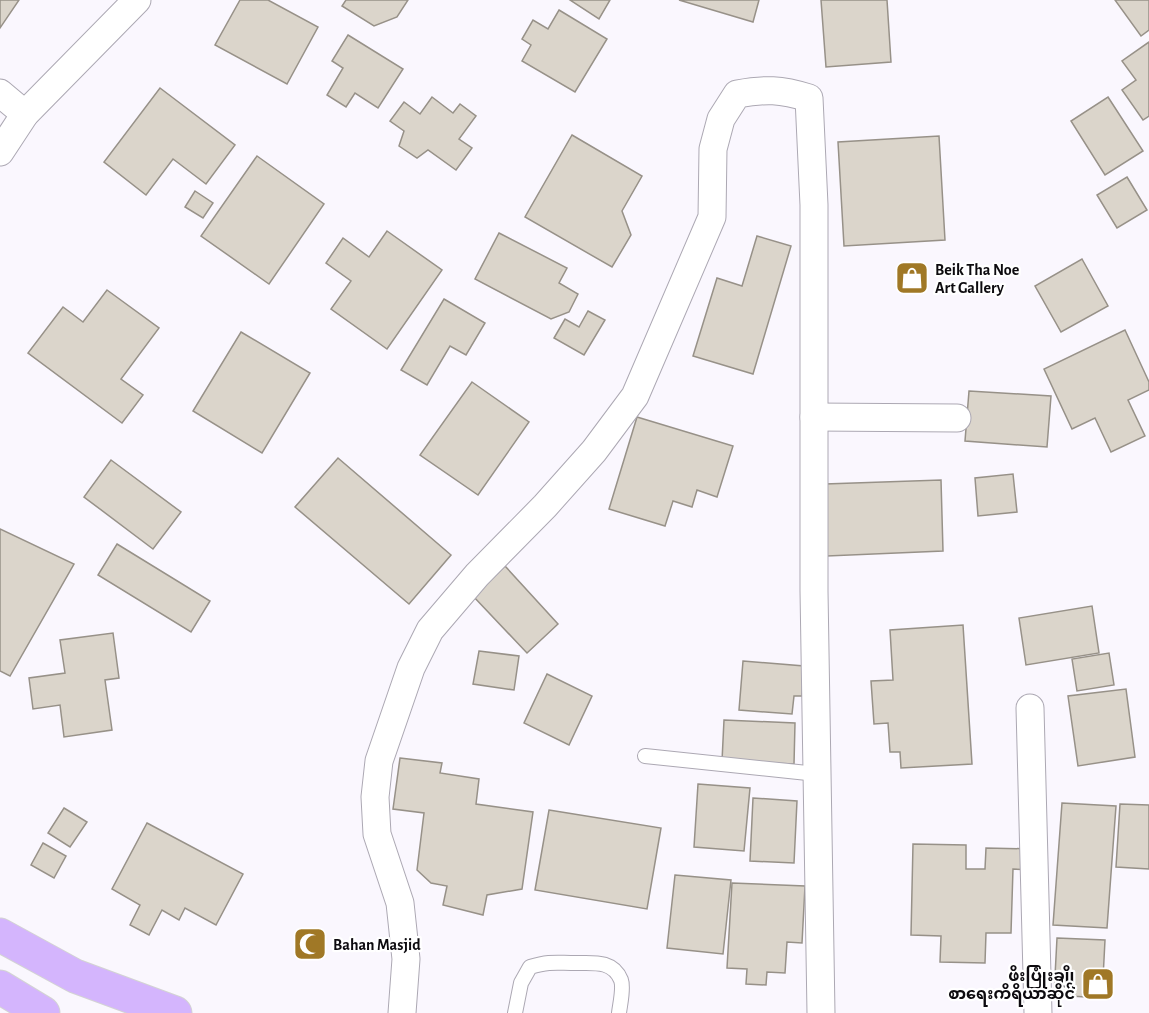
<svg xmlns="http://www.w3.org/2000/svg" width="1149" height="1013" viewBox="0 0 1149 1013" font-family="'Alegreya Sans','Noto Sans Myanmar',sans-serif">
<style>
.building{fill:#dbd5cb;stroke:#979188;stroke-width:1.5}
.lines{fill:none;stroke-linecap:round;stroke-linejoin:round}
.service-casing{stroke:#aca8b3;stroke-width:16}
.minor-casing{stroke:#aca8b3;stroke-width:29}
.primary-casing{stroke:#d3d3d4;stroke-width:35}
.service{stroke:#fff;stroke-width:14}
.minor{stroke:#fff;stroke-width:27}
.primary{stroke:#d4b5fd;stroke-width:33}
.labels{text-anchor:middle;stroke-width:4.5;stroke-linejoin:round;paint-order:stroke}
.poi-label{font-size:16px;font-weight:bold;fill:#0d0b0f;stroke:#fff;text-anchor:start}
</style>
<rect width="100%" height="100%" fill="#faf7fe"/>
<g class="building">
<path d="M 0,0 L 19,0 L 0,28 Z"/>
<path d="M 240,0 L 268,0 L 318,27 L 287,84 L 215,45 Z"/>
<path d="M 346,0 L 408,0 L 397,17 L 374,26 L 342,6 Z"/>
<path d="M 570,0 L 610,0 L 599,19 Z"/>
<path d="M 679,0 L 759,0 L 753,22 Z"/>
<path d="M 821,0 L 887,0 L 891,62 L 826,67 Z"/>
<path d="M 1115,0 L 1149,0 L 1149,30 L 1141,36 Z"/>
<path d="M 559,10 L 607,39 L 575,92 L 522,61 L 531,45 L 522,39 L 533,20 L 548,29 Z"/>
<path d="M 348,35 L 403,69 L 378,108 L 355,93 L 346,107 L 327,95 L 343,68 L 332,61 Z"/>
<path d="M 1149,42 L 1149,116 L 1143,120 L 1122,90 L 1136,80 L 1122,61 Z"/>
<path d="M 160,88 L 235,145 L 206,184 L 173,159 L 146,195 L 104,162 Z"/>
<path d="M 432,97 L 453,113 L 460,104 L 476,116 L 459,139 L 472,148 L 456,170 L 428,150 L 417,158 L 399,146 L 404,131 L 390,121 L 404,102 L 420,114 Z"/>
<path d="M 1108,97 L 1143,151 L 1105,175 L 1071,121 Z"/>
<path d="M 572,135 L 642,176 L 622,211 L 631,235 L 612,267 L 525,217 Z"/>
<path d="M 939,136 L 945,240 L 844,246 L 838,142 Z"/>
<path d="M 257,156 L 324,204 L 269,284 L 201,236 Z"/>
<path d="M 1127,177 L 1147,210 L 1117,228 L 1097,195 Z"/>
<path d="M 195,191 L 213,203 L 203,218 L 185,207 Z"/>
<path d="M 387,231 L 442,270 L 387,349 L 331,309 L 351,281 L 326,263 L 343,238 L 369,257 Z"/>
<path d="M 499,233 L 567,268 L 559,283 L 578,294 L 569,312 L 551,319 L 475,279 Z"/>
<path d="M 757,236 L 791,246 L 753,374 L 693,356 L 717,278 L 742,286 Z"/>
<path d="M 1082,259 L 1108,306 L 1061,332 L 1035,286 Z"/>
<path d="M 107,290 L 159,328 L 121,379 L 143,395 L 122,423 L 28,353 L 63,307 L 83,322 Z"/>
<path d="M 444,299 L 485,323 L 466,355 L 450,346 L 427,385 L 401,370 Z"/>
<path d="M 588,311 L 605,320 L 584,355 L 554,338 L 565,319 L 579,327 Z"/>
<path d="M 1125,330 L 1149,382 L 1149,390 L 1128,400 L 1145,436 L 1111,452 L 1095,418 L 1072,429 L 1044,369 Z"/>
<path d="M 241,332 L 310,373 L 262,453 L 193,411 Z"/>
<path d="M 472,382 L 529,422 L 478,495 L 420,455 Z"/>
<path d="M 969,391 L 1051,396 L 1047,447 L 965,441 Z"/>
<path d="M 637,417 L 733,446 L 717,497 L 697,490 L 692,507 L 673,501 L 665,526 L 609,509 Z"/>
<path d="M 338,458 L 451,555 L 409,604 L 295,507 Z"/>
<path d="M 111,460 L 181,512 L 153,549 L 84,497 Z"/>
<path d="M 1013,474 L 1017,512 L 978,516 L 975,478 Z"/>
<path d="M 941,480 L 943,551 L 827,556 L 825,484 Z"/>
<path d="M 0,529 L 74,564 L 10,676 L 0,671 Z"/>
<path d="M 117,544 L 210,601 L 191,632 L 98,575 Z"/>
<path d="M 505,566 L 558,624 L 527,653 L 473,596 Z"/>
<path d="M 1092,606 L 1099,653 L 1026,665 L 1019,618 Z"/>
<path d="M 963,625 L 972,764 L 901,768 L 900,752 L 890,752 L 888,723 L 874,724 L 871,681 L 893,680 L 890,630 Z"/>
<path d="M 113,633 L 119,678 L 105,680 L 112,730 L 64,737 L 60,705 L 33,709 L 29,678 L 65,673 L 60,640 Z"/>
<path d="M 479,651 L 519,656 L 514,690 L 473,684 Z"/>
<path d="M 1109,653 L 1114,685 L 1077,691 L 1072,659 Z"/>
<path d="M 743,661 L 804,666 L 802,696 L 794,696 L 792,714 L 739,710 Z"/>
<path d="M 547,674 L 592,696 L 569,745 L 524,723 Z"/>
<path d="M 1126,689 L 1135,757 L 1078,766 L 1068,696 Z"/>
<path d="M 724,720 L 795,723 L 794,764 L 722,761 Z"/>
<path d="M 400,758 L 442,763 L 440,773 L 479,779 L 476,804 L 533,812 L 522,889 L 487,895 L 483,915 L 443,905 L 447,886 L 431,883 L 417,870 L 424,813 L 393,809 Z"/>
<path d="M 698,784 L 750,788 L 744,851 L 694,847 Z"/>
<path d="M 753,798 L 797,801 L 794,863 L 750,861 Z"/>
<path d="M 1062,803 L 1116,806 L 1107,928 L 1053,925 Z"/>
<path d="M 1120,804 L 1149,805 L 1149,869 L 1116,867 Z"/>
<path d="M 64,808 L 87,822 L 70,847 L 48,833 Z"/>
<path d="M 549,810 L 661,828 L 647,909 L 535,890 Z"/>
<path d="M 147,823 L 243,874 L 216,925 L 185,908 L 179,920 L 162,910 L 149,935 L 130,925 L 140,905 L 112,889 Z"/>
<path d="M 43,843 L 66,856 L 54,878 L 31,865 Z"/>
<path d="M 913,844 L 966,845 L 966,869 L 985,869 L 986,848 L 1036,849 L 1035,870 L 1013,869 L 1011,933 L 986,933 L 985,963 L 940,962 L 941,936 L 911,935 Z"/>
<path d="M 675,875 L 731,880 L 723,954 L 667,948 Z"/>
<path d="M 732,883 L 805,886 L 802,943 L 787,942 L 785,973 L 767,972 L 766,985 L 746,984 L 747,969 L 727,968 Z"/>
<path d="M 1057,938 L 1105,940 L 1102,998 L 1054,995 Z"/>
</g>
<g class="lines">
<g class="service-casing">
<g id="service">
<path d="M 645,756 L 817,774"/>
<path d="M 515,1013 L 521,983 L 530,967 C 551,961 555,963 576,963 C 593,963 613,960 621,980 C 624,988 620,1004 619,1013"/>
</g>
</g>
<g class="minor-casing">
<g id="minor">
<path d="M 0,93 L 25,114"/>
<path d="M 0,152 L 25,114 L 137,0"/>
<path d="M 814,417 L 957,418"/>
<path d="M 1030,708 L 1038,1013"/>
<path d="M 402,1013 L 406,959 L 400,903 L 377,834 L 375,797 L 379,761 L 411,668 L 430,630 L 477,575 L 545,506 L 594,451 L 635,396 L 712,217 L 713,149 L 721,119 L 737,94 C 766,89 780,89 809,98 L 814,205 L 814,591 L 821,1013"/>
</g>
</g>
<g class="primary-casing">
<g id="primary">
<path d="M 0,935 L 75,976 L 175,1013"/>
<path d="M 0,987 L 43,1013"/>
</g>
</g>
<use href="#service" class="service"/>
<use href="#minor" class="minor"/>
<use href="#primary" class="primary"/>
</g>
<defs>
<g id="shop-square" transform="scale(1.725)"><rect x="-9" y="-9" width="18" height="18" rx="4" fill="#a07826" stroke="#fff"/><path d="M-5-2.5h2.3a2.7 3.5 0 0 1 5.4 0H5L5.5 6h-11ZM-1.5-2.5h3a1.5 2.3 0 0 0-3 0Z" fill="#fff"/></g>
<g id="mosque-square" transform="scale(1.725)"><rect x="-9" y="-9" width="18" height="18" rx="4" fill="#a07826" stroke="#fff"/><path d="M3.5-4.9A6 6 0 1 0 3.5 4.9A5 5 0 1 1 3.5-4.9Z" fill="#fff"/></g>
</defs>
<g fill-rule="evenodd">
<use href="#shop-square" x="912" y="278"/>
<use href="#mosque-square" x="310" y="944"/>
<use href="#shop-square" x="1098" y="984"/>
</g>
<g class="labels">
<g class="poi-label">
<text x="935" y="275">Beik Tha Noe<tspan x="935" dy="18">Art Gallery</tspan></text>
<text x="333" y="950">Bahan Masjid</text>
<text x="1075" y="981" text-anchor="end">ဖိုးပြုံးချို<tspan x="1075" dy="18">စာရေးကိရိယာဆိုင်</tspan></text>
</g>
</g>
</svg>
